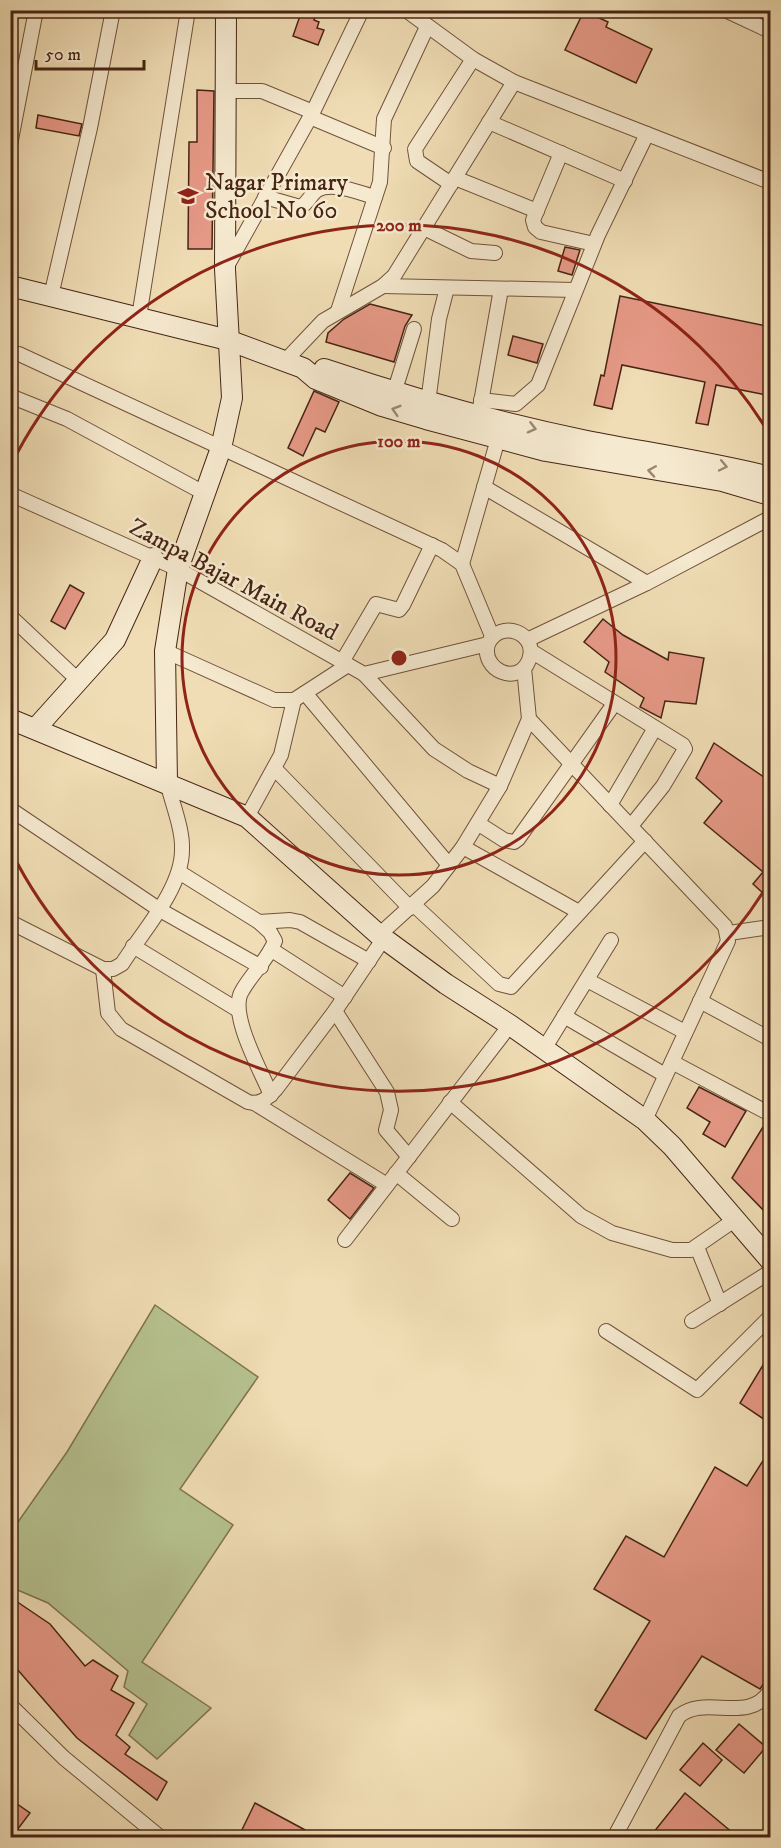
<svg xmlns="http://www.w3.org/2000/svg" width="781" height="1848" viewBox="0 0 781 1848" font-family="'IM FELL DW Pica',serif">
<style>
.green{fill:#b6c290;stroke:#7e7352;stroke-width:1.5}
.building{fill:#e69987;stroke:#472414;stroke-width:1.5}
.lines{fill:none;stroke-linecap:round;stroke-linejoin:round}
.street-casing{stroke:#71523c;stroke-width:16}
.secondary-casing{stroke:#472414;stroke-width:22}
.street{stroke:#f5e9cf;stroke-width:14}
.secondary{stroke:#f5e9cf;stroke-width:20}
.oneway{stroke:#9e8672}
.ring{fill:none;stroke:#8f2418;stroke-width:3}
.labels{text-anchor:middle;stroke-width:5;stroke-linejoin:round;paint-order:stroke}
.poi-label{font-size:24px;fill:#472414;stroke:#f5e9cf;text-anchor:start}
.street-label{font-size:24px;fill:#472414;stroke:#f5e9cf}
.centre{fill:#8f2418;stroke:#f5e9cf;stroke-width:3}
.ring-label{font-size:18px;text-anchor:middle;font-weight:bold;fill:#8f2418;stroke:#f5e9cf;stroke-width:5;stroke-linejoin:round;paint-order:stroke}
</style>
<rect width="100%" height="100%" fill="#f0ddb5"/>
<filter id="stains"><feTurbulence type="fractalNoise" baseFrequency=".00333" numOctaves="4"/><feColorMatrix values="0 0 0 0 .2 0 0 0 0 .09 0 0 0 0 .02 0 0 0 .5 -.17"/></filter>
<radialGradient id="worn" r=".72"><stop offset=".6" stop-color="#630" stop-opacity="0"/><stop offset="1" stop-color="#630" stop-opacity=".3"/></radialGradient>
<path class="green" d="M 155,1305 L 258,1377 L 180,1489 L 233,1525 L 142,1662 L 211,1708 L 157,1759 L 129,1735 L 147,1704 L 124,1687 L 128,1671 L 48,1603 L 13,1588 L 10,1589 L 11,1532 L 67,1452 Z"/>
<g class="building">
<path d="M 302,10 L 317,10 L 314,20 L 319,22 L 317,28 L 324,30 L 318,45 L 293,36 Z"/>
<path d="M 584,11 L 608,22 L 606,27 L 652,49 L 636,83 L 565,50 Z"/>
<path d="M 197,90 L 214,91 L 212,249 L 188,249 L 189,142 L 197,142 Z"/>
<path d="M 38,115 L 82,124 L 79,136 L 36,128 Z"/>
<path d="M 565,247 L 580,250 L 572,275 L 558,271 Z"/>
<path d="M 620,296 L 771,327 L 771,396 L 716,385 L 708,425 L 696,423 L 705,382 L 622,365 L 612,409 L 594,405 L 601,375 L 604,376 Z"/>
<path d="M 370,304 L 412,315 L 405,326 L 394,362 L 326,342 L 328,333 L 344,319 Z"/>
<path d="M 513,336 L 543,344 L 537,363 L 508,355 Z"/>
<path d="M 314,391 L 339,402 L 325,432 L 316,428 L 303,456 L 288,448 Z"/>
<path d="M 70,585 L 84,593 L 65,629 L 51,621 Z"/>
<path d="M 603,619 L 623,635 L 668,660 L 669,652 L 704,658 L 696,704 L 665,701 L 661,718 L 640,707 L 644,698 L 605,672 L 609,662 L 584,642 Z"/>
<path d="M 714,743 L 771,782 L 771,886 L 764,894 L 753,884 L 763,872 L 704,823 L 722,801 L 696,778 Z"/>
<path d="M 699,1087 L 746,1111 L 725,1147 L 703,1134 L 710,1122 L 687,1108 Z"/>
<path d="M 766,1122 L 771,1123 L 771,1218 L 732,1178 Z"/>
<path d="M 350,1173 L 374,1188 L 350,1219 L 328,1200 Z"/>
<path d="M 771,1352 L 771,1424 L 740,1403 Z"/>
<path d="M 771,1448 L 771,1672 L 760,1689 L 702,1656 L 646,1739 L 595,1710 L 650,1621 L 594,1589 L 626,1536 L 664,1557 L 715,1467 L 747,1486 Z"/>
<path d="M 10,1597 L 50,1624 L 85,1666 L 93,1660 L 118,1676 L 111,1690 L 134,1703 L 116,1735 L 130,1747 L 125,1754 L 167,1782 L 157,1800 L 77,1738 L 10,1661 Z"/>
<path d="M 739,1724 L 766,1747 L 744,1773 L 716,1750 Z"/>
<path d="M 703,1743 L 722,1760 L 700,1786 L 680,1770 Z"/>
<path d="M 685,1793 L 739,1838 L 649,1838 Z"/>
<path d="M 10,1799 L 30,1813 L 11,1838 L 10,1838 Z"/>
<path d="M 255,1803 L 320,1838 L 238,1838 Z"/>
</g>
<g class="lines">
<g class="street-casing">
<g id="street">
<path d="M 406,10 L 473,59 L 514,82 L 770,182"/>
<path d="M 725,10 L 770,31"/>
<path d="M 226,91 L 262,91 L 313,112"/>
<path d="M 310,117 L 384,148"/>
<path d="M 489,122 L 625,181"/>
<path d="M 10,145 L 36,10"/>
<path d="M 561,153 L 533,220 L 535,227 L 541,232 L 594,244"/>
<path d="M 455,178 L 537,211"/>
<path d="M 451,184 L 417,161 L 415,149 L 473,59"/>
<path d="M 265,197 L 300,207 C 308,204 310,195 317,190 C 333,181 359,193 375,197"/>
<path d="M 424,228 L 471,251 L 495,253"/>
<path d="M 227,266 L 313,112 L 362,10"/>
<path d="M 383,286 L 575,290"/>
<path d="M 51,296 L 90,128 L 113,10"/>
<path d="M 338,311 L 380,182 L 384,119 L 427,27"/>
<path d="M 139,317 L 188,10"/>
<path d="M 19,354 L 442,550 L 462,564 L 492,636"/>
<path d="M 286,360 L 323,321 L 383,286 L 394,276 L 514,82"/>
<path d="M 394,393 L 414,329"/>
<path d="M 10,396 L 67,419 L 204,493"/>
<path d="M 481,400 L 516,404 L 538,385 L 598,235 L 647,134"/>
<path d="M 480,408 L 501,289"/>
<path d="M 427,410 L 439,319 L 447,288"/>
<path d="M 484,487 L 647,583"/>
<path d="M 10,494 L 178,569 L 364,674 L 488,644 C 500,618 539,633 529,660 C 519,687 480,670 488,644"/>
<path d="M 462,564 L 500,432"/>
<path d="M 10,616 L 78,680"/>
<path d="M 527,640 L 647,583 L 770,518"/>
<path d="M 165,651 L 274,700 L 294,700 L 348,665"/>
<path d="M 531,651 L 683,745 L 685,749 L 663,786 L 631,826"/>
<path d="M 342,662 L 376,604 L 399,610 L 403,605 L 432,545"/>
<path d="M 364,674 L 434,749 L 468,771 L 500,786"/>
<path d="M 305,693 L 449,865"/>
<path d="M 529,719 L 725,926 L 728,941 L 645,1120"/>
<path d="M 275,769 L 410,908"/>
<path d="M 610,805 L 655,728"/>
<path d="M 10,809 L 160,910 L 261,967"/>
<path d="M 247,817 L 281,755 L 294,700"/>
<path d="M 479,824 L 504,840 L 514,842 L 518,839 L 614,704"/>
<path d="M 463,847 L 579,912"/>
<path d="M 179,872 L 259,922 L 270,932 L 275,941 C 267,961 252,973 242,991 C 228,1013 261,1071 271,1095"/>
<path d="M 413,904 L 499,984 L 511,987 L 645,841"/>
<path d="M 10,922 L 103,969 L 113,969 L 122,964 C 142,932 182,889 182,850 C 183,829 172,803 167,782"/>
<path d="M 259,922 L 290,920 L 300,922 L 369,961"/>
<path d="M 729,933 L 770,927"/>
<path d="M 379,935 L 433,886 L 463,847 L 500,786 L 529,719 L 524,668"/>
<path d="M 133,946 L 238,1010"/>
<path d="M 272,950 L 345,997"/>
<path d="M 103,969 L 108,1013 L 121,1029 L 248,1102 C 262,1105 267,1098 276,1089 L 335,1011 L 384,938"/>
<path d="M 587,980 L 685,1032"/>
<path d="M 700,1001 L 770,1039"/>
<path d="M 335,1011 L 387,1092 L 391,1110 L 386,1130 L 409,1157"/>
<path d="M 564,1016 L 665,1075"/>
<path d="M 544,1049 L 611,940"/>
<path d="M 672,1062 L 770,1114"/>
<path d="M 450,1102 L 581,1216 L 612,1233 L 672,1250 L 691,1250 L 736,1219"/>
<path d="M 256,1104 L 387,1185"/>
<path d="M 396,1173 L 452,1219"/>
<path d="M 345,1240 L 510,1025"/>
<path d="M 697,1247 L 720,1304"/>
<path d="M 692,1321 L 770,1272"/>
<path d="M 606,1331 L 697,1390 L 770,1317"/>
<path d="M 10,1705 L 64,1758 L 161,1838"/>
<path d="M 614,1838 L 679,1716 C 706,1694 748,1725 770,1691"/>
</g>
</g>
<g class="secondary-casing">
<g id="secondary">
<path d="M 10,286 L 228,340 L 303,368 L 316,379 L 382,406 L 426,419 L 546,451 L 722,481 L 770,495"/>
<path d="M 324,369 C 410,398 498,423 587,441 C 649,453 710,462 770,477"/>
<path d="M 10,719 L 247,817 L 379,935 L 446,984 L 510,1025 L 645,1120 L 672,1146 L 770,1260"/>
<path d="M 36,728 L 115,640 L 153,558"/>
<path d="M 167,782 L 165,651 L 178,569 L 221,448 L 232,398 L 225,269 L 226,10"/>
</g>
</g>
<use href="#street" class="street"/>
<use href="#secondary" class="secondary"/>
</g>
<defs><path id="oneway-chevron" d="M-2-3.5L2.5 0L-2 3.5" fill="none" stroke-width="1.6" stroke-linecap="round" stroke-linejoin="round" transform="scale(1.5)"/></defs>
<g class="oneway">
<use href="#oneway-chevron" transform="translate(396 410) rotate(-163)"/>
<use href="#oneway-chevron" transform="translate(532 428) rotate(14)"/>
<use href="#oneway-chevron" transform="translate(723 466) rotate(12)"/>
<use href="#oneway-chevron" transform="translate(652 471) rotate(-171)"/>
</g>
<g class="ring">
<circle cx="399" cy="658" r="217"/>
<path d="M770 881A433 433 0 0 1 11 851M11 465A433 433 0 0 1 770 435"/>
</g>
<defs>
<g id="school-bare" transform="scale(1.62)"><path d="M0-5L7-2L0 1L-7-2ZM-4 1L0 2.5L4 1V4Q0 6-4 4Z" fill="#8f2418" stroke="#f5e9cf" stroke-width="2.5" paint-order="stroke"/></g>
</defs>
<g fill-rule="evenodd">
<use href="#school-bare" x="188" y="196"/>
</g>
<g class="labels">
<g class="poi-label">
<text x="205" y="190">Nagar Primary<tspan x="205" dy="28">School No 60</tspan></text>
</g>
<g class="street-label">
<text transform="translate(234 579) rotate(28)" y="8">Zampa Bajar Main Road</text>
</g>
</g>
<circle cx="399" cy="658" r="9" class="centre"/>
<g class="ring-label">
<text x="399" y="231">200 m</text>
<text x="399" y="447">100 m</text>
</g>
<rect width="781" height="1848" fill="none" stroke="#f0ddb5" stroke-width="36"/>
<rect x="12" y="12" width="757" height="1824" fill="none" stroke="#472414" stroke-width="3"/>
<rect x="18" y="18" width="745" height="1812" fill="none" stroke="#472414" stroke-width="1.5"/>
<path d="M36 60v9h108v-9" fill="none" stroke="#472414" stroke-width="3"/>
<text x="45" y="60" font-size="18" fill="#472414" stroke="#f5e9cf" stroke-width="4.5" paint-order="stroke">50 m</text>
<rect width="100%" height="100%" filter="url(#stains)"/>
<rect width="100%" height="100%" fill="url(#worn)"/>
</svg>
